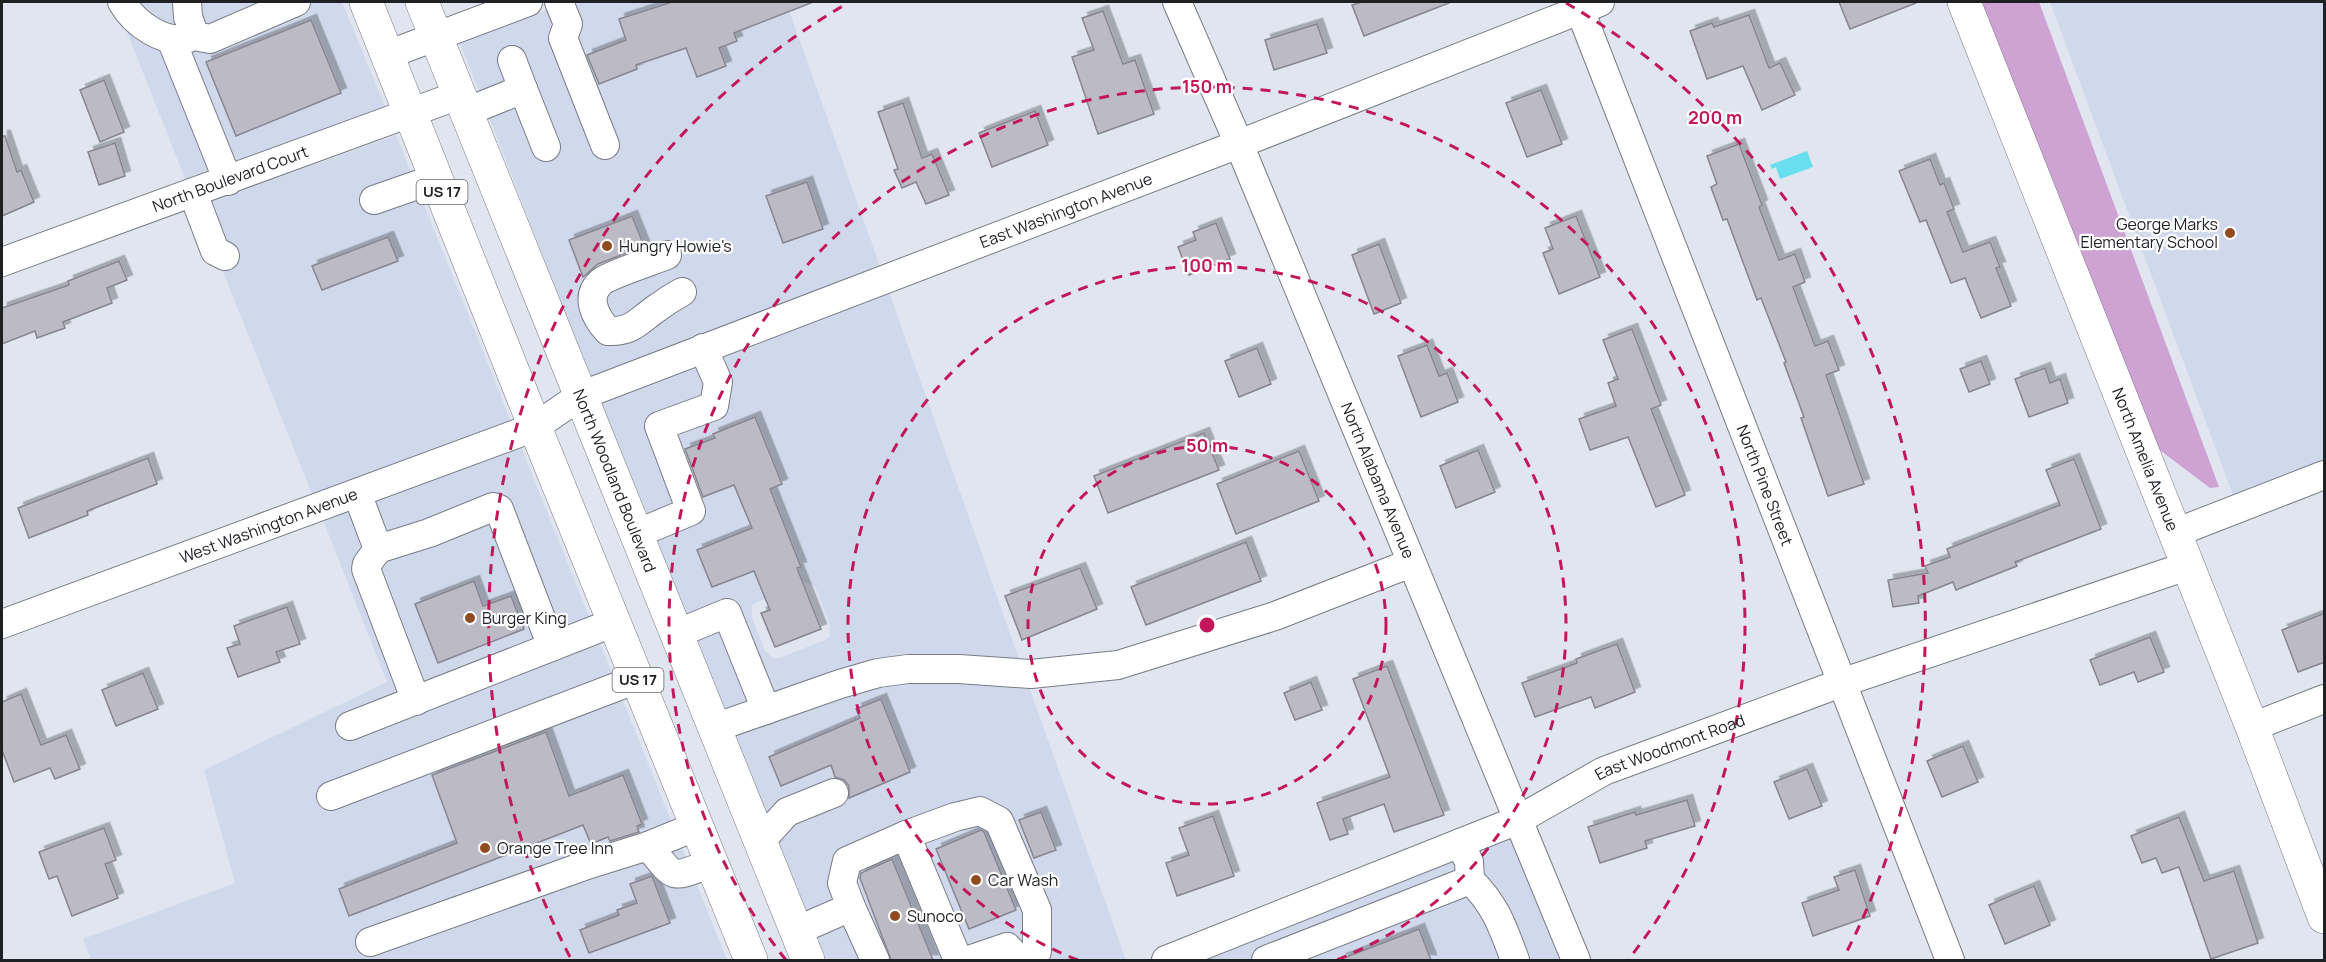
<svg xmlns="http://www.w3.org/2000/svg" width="2326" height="962" viewBox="0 0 2326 962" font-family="Manrope,sans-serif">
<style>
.built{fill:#d0d9eb;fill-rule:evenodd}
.green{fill:#cea2d3}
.water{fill:#68deee}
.building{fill:#bcbac5;stroke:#878590;stroke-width:1.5;filter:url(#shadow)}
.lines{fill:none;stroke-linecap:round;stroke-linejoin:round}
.minor-casing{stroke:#777c86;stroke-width:30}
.major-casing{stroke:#777c86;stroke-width:34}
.minor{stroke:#fff;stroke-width:28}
.major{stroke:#fff;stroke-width:33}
.ring{fill:none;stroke:#c2185b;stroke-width:3;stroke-dasharray:10 8}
.poi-dot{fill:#904c20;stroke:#fff;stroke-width:2}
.labels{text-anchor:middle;stroke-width:4.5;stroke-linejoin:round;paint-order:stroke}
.shield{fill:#fff;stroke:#626366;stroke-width:1.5}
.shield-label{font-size:15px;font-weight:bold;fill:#1e2024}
.street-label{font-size:16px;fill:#1e2024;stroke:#fff}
.poi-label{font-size:16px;fill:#1e2024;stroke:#fff;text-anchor:start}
.centre{fill:#c2185b;stroke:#fff;stroke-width:3}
.ring-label{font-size:18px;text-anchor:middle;font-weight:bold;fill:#c2185b;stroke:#fff;stroke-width:4.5;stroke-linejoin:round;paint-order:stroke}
</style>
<defs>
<filter id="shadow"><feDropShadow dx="5.5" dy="-5.5" stdDeviation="0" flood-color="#0004"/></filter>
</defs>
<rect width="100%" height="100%" fill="#e0e5f0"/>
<g class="built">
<path d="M 115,2 L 342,2 L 386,109 L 186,181 Z"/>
<path d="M 567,2 L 786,2 L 880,266 L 590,377 L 460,43 Z"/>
<path d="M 2050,2 L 2324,2 L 2324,464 L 2234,498 Z"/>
<path d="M 396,135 L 511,421 L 312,494 L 197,207 Z"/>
<path d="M 889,292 L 1126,960 L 821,960 L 600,403 ZM 806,583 L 813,585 L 817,591 L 830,625 L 830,636 L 825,640 L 779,658 L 773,658 L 765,651 L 752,617 L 752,606 L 757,602 Z"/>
<path d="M 521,447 L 727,960 L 91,960 L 83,939 L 235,883 L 204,770 L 387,682 L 323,520 Z"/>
<path d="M 1512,837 L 1563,960 L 1203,960 Z"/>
</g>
<path class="green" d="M 1977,2 L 2039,2 L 2219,487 L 2210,488 L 2157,448 Z"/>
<path class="water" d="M 1807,151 L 1813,167 L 1780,179 L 1776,167 L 1772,169 L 1770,165 Z"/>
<g class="building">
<path d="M 672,2 L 810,2 L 811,3 L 734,33 L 737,41 L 719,48 L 726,66 L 697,77 L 686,48 L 636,65 L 637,69 L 599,84 L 587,55 L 626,40 L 619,19 Z"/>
<path d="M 1362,2 L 1449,2 L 1449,3 L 1364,36 L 1352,5 Z"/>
<path d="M 1839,2 L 1916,2 L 1916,3 L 1850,29 Z"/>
<path d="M 1103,11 L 1123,64 L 1135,60 L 1154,114 L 1098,134 L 1072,57 L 1094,50 L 1082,18 Z"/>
<path d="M 1749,15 L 1769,68 L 1780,63 L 1795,95 L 1762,110 L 1743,66 L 1707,79 L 1690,31 L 1712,23 L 1714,27 Z"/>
<path d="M 311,20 L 341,93 L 236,136 L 206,62 Z"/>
<path d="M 1317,24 L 1327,53 L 1274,70 L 1265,40 Z"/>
<path d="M 104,80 L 124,132 L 100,142 L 80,90 Z"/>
<path d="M 1541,90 L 1562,144 L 1527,157 L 1506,103 Z"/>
<path d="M 903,103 L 922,158 L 932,154 L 949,195 L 926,204 L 916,182 L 902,188 L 894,170 L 898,169 L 878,112 Z"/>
<path d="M 1035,111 L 1048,145 L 992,167 L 979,133 Z"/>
<path d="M 2,136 L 5,136 L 17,172 L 21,170 L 34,202 L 2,216 Z"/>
<path d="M 115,143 L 125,176 L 99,185 L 88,152 Z"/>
<path d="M 1739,144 L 1762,205 L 1759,207 L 1779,260 L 1795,254 L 1805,282 L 1793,287 L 1815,346 L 1828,341 L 1839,370 L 1826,375 L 1864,484 L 1828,496 L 1801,418 L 1804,417 L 1784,363 L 1786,362 L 1761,298 L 1757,300 L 1727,219 L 1723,220 L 1711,187 L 1717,184 L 1707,156 Z"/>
<path d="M 1930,159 L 1940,185 L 1944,183 L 1954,209 L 1947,212 L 1963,252 L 1990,242 L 2000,267 L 1996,268 L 2011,306 L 1981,318 L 1965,278 L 1951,283 L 1926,220 L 1920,222 L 1899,171 Z"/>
<path d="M 807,182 L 823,229 L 783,243 L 766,196 Z"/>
<path d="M 632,216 L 644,246 L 598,264 L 583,277 L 569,240 Z"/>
<path d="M 1576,216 L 1600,277 L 1559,294 L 1543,253 L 1553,249 L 1545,228 Z"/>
<path d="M 1216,223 L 1230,259 L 1189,275 L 1178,247 L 1196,240 L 1193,232 Z"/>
<path d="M 388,237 L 398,261 L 322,290 L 312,266 Z"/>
<path d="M 1379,244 L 1401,303 L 1374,314 L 1352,255 Z"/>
<path d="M 119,261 L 127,280 L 107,288 L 112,303 L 63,322 L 65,328 L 37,338 L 35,331 L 2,344 L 2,308 L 69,285 L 68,281 Z"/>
<path d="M 1632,329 L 1661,405 L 1651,409 L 1685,495 L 1656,507 L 1628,437 L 1590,450 L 1579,419 L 1616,406 L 1608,383 L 1618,379 L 1603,340 Z"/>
<path d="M 1427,345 L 1439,376 L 1447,373 L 1458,402 L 1421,417 L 1398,356 Z"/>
<path d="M 1257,348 L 1271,384 L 1239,397 L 1225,361 Z"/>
<path d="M 1981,361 L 1990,384 L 1969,392 L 1960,369 Z"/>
<path d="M 2045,368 L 2050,383 L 2060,379 L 2068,403 L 2029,417 L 2015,379 Z"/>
<path d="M 755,417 L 782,484 L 770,489 L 801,567 L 797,568 L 821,629 L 775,647 L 761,613 L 770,610 L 754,571 L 712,587 L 697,550 L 752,528 L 734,485 L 703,497 L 685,449 L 715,438 L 713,434 Z"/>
<path d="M 1204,433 L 1219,470 L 1108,513 L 1094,476 Z"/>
<path d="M 1478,450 L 1495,492 L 1456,508 L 1440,466 Z"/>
<path d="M 1299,451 L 1319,501 L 1236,534 L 1217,484 Z"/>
<path d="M 148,458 L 157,484 L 87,511 L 88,515 L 29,538 L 18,508 Z"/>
<path d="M 2074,459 L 2101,529 L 2015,562 L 2017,566 L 1956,590 L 1953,582 L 1918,596 L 1919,603 L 1893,607 L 1888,580 L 1928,573 L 1925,566 L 1950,557 L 1947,549 L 2060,505 L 2046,470 Z"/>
<path d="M 1246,542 L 1261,581 L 1146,625 L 1131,587 Z"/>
<path d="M 1080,568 L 1097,609 L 1022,640 L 1005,596 Z"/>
<path d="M 474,581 L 483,606 L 511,596 L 524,629 L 438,663 L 415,604 Z"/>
<path d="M 287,607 L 300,644 L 276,652 L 280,662 L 238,677 L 227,648 L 240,644 L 234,626 Z"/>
<path d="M 2325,613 L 2325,662 L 2298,672 L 2282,630 Z"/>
<path d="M 2150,637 L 2164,672 L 2138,682 L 2134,672 L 2100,685 L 2090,660 Z"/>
<path d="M 1617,644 L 1635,692 L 1595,708 L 1591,697 L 1535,717 L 1522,683 L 1577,663 L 1576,659 Z"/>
<path d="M 1387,666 L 1444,815 L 1394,832 L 1384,804 L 1343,819 L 1348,834 L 1330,840 L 1317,803 L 1390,777 L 1353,679 Z"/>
<path d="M 143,673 L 158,709 L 116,726 L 102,690 Z"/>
<path d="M 1311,682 L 1322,710 L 1295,720 L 1284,693 Z"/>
<path d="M 21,694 L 41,745 L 66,735 L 80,769 L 55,779 L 50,768 L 14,782 L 2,750 L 2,702 Z"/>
<path d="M 881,699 L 910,772 L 849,798 L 849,786 L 844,780 L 835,777 L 831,765 L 781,786 L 769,757 L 860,718 L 856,709 Z"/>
<path d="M 546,732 L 569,796 L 623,775 L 642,824 L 637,826 L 639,832 L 610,841 L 608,837 L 591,844 L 583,825 L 349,916 L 339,889 L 457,843 L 432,775 Z"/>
<path d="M 1963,746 L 1978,782 L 1942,797 L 1927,761 Z"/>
<path d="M 1807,769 L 1822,806 L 1789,819 L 1774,782 Z"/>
<path d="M 1687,800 L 1695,826 L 1645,841 L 1647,848 L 1600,863 L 1588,827 L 1635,812 L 1636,815 Z"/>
<path d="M 1041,812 L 1056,850 L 1034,858 L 1019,820 Z"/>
<path d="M 1213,816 L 1234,876 L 1177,896 L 1166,863 L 1189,855 L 1179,828 Z"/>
<path d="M 2179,817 L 2204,881 L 2234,871 L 2258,943 L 2211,959 L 2179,867 L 2162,873 L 2156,858 L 2142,863 L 2131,836 Z"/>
<path d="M 104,828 L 116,860 L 105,864 L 118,898 L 72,916 L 57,876 L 49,879 L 39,852 Z"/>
<path d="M 981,830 L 984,832 L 1016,910 L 969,929 L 936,849 Z"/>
<path d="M 892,859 L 933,960 L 891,960 L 860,878 L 861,873 Z"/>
<path d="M 1855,870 L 1870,916 L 1813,936 L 1802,903 L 1839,890 L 1834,877 Z"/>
<path d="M 652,876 L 670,923 L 589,953 L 580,930 L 619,915 L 617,910 L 637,903 L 630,884 Z"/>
<path d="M 2034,886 L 2050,925 L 2005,944 L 1989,905 Z"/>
<path d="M 1419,929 L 1431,960 L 1342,960 L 1341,959 Z"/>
</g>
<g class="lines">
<g class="minor-casing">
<g id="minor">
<path d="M 122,2 C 134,23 164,45 189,38"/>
<path d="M 187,2 L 188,17 L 195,36 L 210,39 L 296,2"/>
<path d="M 559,2 L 568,24 L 563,38 L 605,145"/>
<path id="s1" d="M 1177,2 L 1239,144 L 1576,960"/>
<path id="s2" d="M 1580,10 L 1950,960"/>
<path d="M 171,39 L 228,181"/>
<path d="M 387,55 L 528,2"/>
<path d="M 512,60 L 523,89"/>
<path d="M 466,112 L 523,89 L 546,147"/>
<path d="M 193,193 L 215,251 L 225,256"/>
<path d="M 374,200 L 437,178"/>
<path d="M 667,255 C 655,260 609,275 601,282 C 584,297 596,318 608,331 C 633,332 638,321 657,308 C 665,302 673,297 682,292"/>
<path id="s3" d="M 2,262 L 459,95"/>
<path d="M 357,493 L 378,549 L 429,533 L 493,507 L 499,509 L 552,647"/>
<path d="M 2175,533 L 2324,475"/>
<path d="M 636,534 L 691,511 L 659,426 L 714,406 L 718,382 L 703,348"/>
<path d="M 378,549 L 367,564 L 366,569 L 416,701"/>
<path id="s4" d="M 2,624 L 535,427 L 580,396 L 1239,144 L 1600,2"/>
<path d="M 676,634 L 727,613 L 766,710"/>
<path d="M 350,726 L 615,622"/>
<path d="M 2252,727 L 2324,699"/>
<path d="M 714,728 L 840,684 L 878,673 L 908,669 L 959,669 L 1031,674 L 1118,665 L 1275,616 L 1411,563"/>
<path d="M 331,796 L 637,679"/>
<path d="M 906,835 L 955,817 L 980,811 L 999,821 L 1037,910 L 1037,951 L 1034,960"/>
<path d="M 760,842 L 787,812 L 834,793"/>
<path d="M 648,846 C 677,881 670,878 712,863"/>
<path d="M 1470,880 C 1496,905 1503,928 1515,960"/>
<path d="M 851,907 L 875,960"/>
<path d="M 796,931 L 851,907 L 842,883 L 847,861 L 906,835 L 958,960"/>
<path d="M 370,942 L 584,866 L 648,846 L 697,826"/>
<path d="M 969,960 L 1007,947 L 1019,960"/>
<path id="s5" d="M 1166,960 L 1518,820 L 1604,771 L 1841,683 L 2187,566"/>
<path d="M 1266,960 L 1470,880 L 1469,862 L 1460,843"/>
</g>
</g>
<g class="major-casing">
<g id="major">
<path d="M 366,2 L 535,427 L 751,960"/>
<path id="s6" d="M 422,2 L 808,960"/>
<path id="s7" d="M 1964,2 L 2252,727 L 2324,917"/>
</g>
</g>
<use href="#minor" class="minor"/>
<use href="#major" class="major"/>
</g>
<g class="ring">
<circle cx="1207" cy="625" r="179"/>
<path d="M1078 960A359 359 0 1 1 1336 960"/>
<path d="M786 960A538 538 0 1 1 1628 960"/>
<path d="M570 957A718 718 0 0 1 848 3M1566 3A718 718 0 0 1 1844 957"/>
</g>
<g class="poi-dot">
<circle cx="2230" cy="233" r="6"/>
<circle cx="607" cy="246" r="6"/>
<circle cx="470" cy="618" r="6"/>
<circle cx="485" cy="848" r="6"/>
<circle cx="976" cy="880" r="6"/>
<circle cx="895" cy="916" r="6"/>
</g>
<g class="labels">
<g class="shield">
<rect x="416.5" y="180" width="51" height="24" rx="4.5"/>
<rect x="612.5" y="668" width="51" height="24" rx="4.5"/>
</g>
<g class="shield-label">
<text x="442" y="197">US 17</text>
<text x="638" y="685">US 17</text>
</g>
<g class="street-label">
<text dy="6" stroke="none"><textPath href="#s3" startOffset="243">North Boulevard Court</textPath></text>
<text dy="6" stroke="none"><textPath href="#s4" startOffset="1143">East Washington Avenue</textPath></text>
<text dy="6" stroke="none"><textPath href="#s7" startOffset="492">North Amelia Avenue</textPath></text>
<text dy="6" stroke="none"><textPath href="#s6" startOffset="516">North Woodland Boulevard</textPath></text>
<text dy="6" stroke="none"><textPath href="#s1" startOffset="519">North Alabama Avenue</textPath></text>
<text dy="6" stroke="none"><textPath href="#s2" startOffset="510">North Pine Street</textPath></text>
<text dy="6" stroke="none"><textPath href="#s4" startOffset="284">West Washington Avenue</textPath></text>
<text dy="6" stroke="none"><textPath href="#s5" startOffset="548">East Woodmont Road</textPath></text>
</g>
<g class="poi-label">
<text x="2218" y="230" text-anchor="end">George Marks<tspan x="2218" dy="18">Elementary School</tspan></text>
<text x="619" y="252">Hungry Howie's</text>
<text x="482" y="624">Burger King</text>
<text x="497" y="854">Orange Tree Inn</text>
<text x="988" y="886">Car Wash</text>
<text x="907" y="922">Sunoco</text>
</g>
</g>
<circle cx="1207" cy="625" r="9" class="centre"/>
<g class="ring-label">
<text x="1207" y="93">150 m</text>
<text x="1715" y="124">200 m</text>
<text x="1207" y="272">100 m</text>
<text x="1207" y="452">50 m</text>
</g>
<rect width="2326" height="962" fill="none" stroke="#1e2024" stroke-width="6"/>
</svg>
